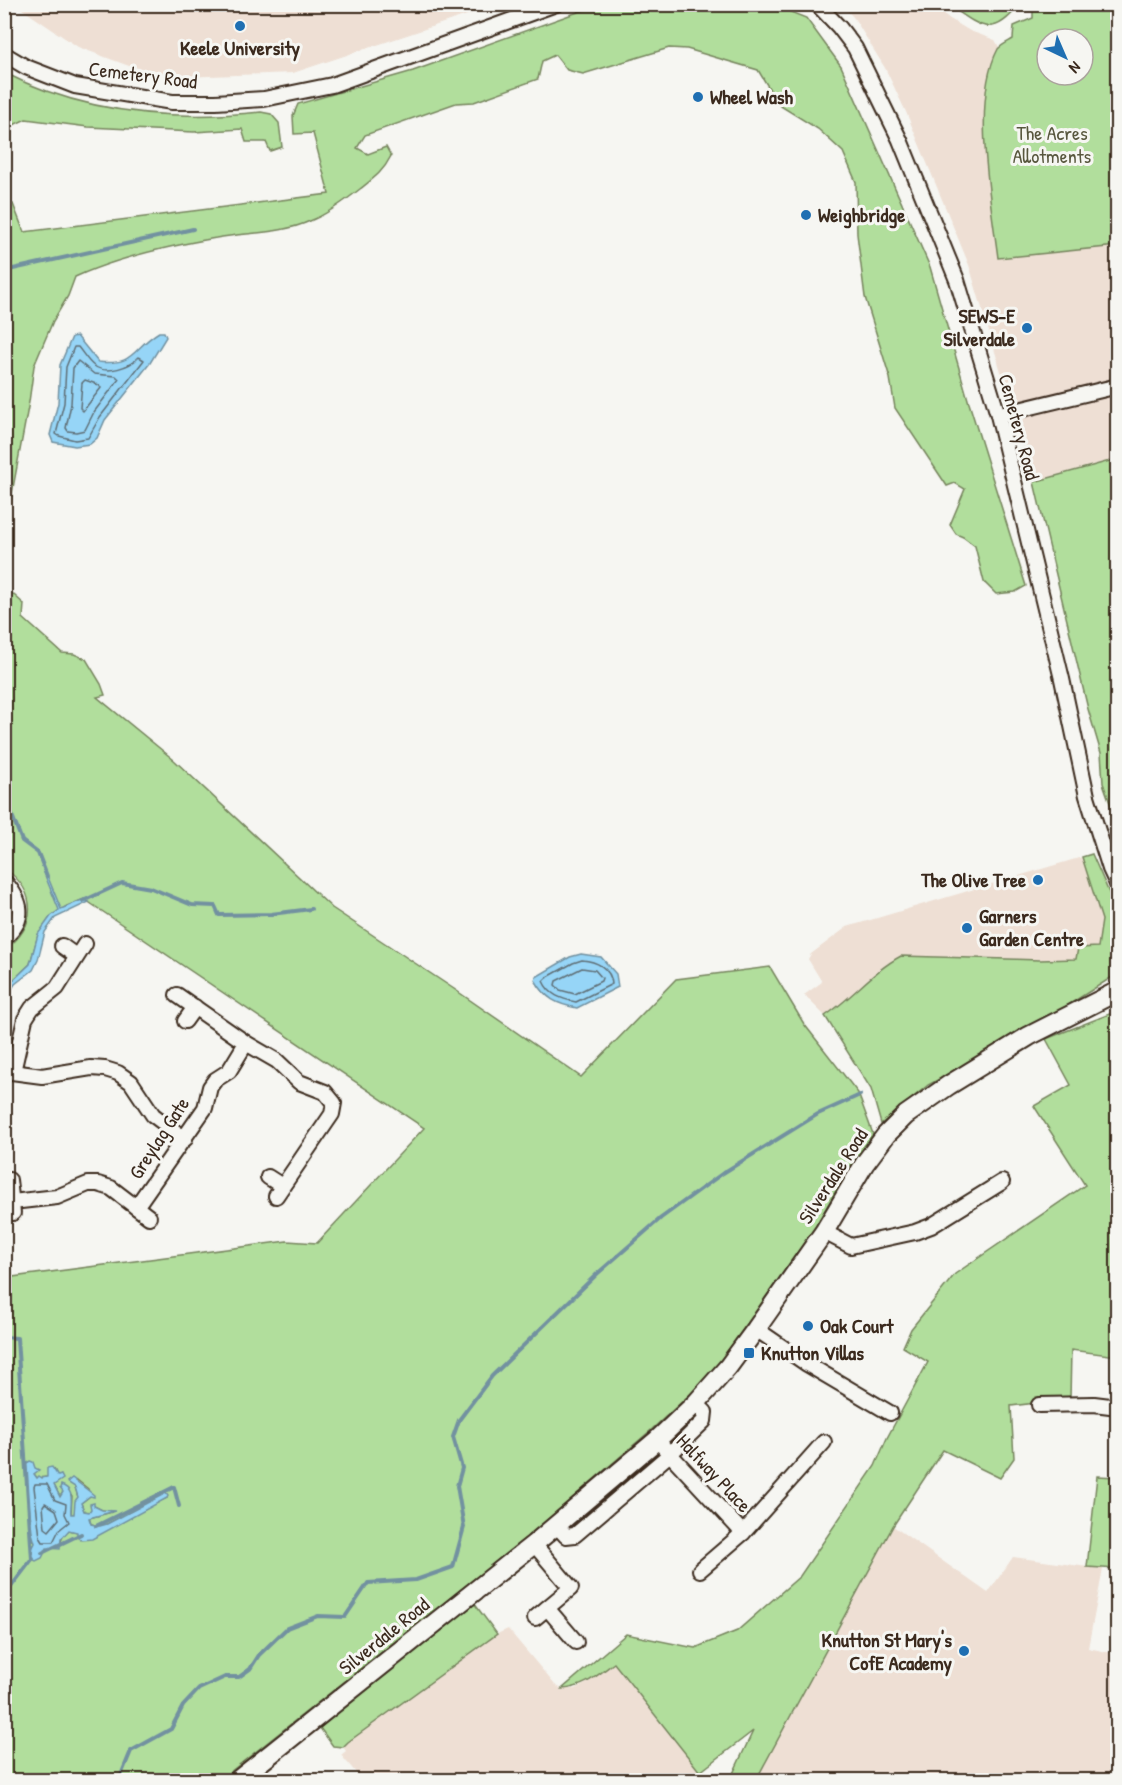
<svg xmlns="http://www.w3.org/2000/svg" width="1122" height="1785" viewBox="0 0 1122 1785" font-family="'Patrick Hand',sans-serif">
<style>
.built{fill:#eedfd4}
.green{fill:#b1de9c;stroke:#76845d;stroke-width:1.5;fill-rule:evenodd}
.water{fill:#96d5f7;stroke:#7291a0;stroke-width:1.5}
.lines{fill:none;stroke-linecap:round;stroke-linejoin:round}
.shore{stroke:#5f6e75;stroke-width:1.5}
.stream{stroke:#7291a0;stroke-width:4}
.minor-casing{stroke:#3b2a1e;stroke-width:18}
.major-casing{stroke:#3b2a1e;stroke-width:22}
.minor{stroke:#f6f6f2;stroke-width:14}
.major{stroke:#f6f6f2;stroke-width:18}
.poi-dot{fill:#1f6fb2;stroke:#f6f6f2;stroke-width:2}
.labels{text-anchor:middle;stroke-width:6;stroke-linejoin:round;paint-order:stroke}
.poi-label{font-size:20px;font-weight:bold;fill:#3b2a1e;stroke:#f6f6f2;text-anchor:start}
.street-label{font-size:20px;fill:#3b2a1e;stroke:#f6f6f2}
.park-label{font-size:20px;fill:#58573e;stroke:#f6f6f2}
</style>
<rect width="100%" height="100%" fill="#f6f6f2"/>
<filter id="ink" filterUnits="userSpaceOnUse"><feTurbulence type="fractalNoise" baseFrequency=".0167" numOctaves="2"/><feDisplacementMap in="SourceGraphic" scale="12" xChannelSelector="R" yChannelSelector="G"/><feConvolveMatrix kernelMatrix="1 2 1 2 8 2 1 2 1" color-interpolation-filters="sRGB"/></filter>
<g filter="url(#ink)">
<g class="built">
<path d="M 16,5 L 497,5 L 293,73 L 183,77 L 129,66 L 78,47 Z"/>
<path d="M 842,5 L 932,5 L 950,19 L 970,31 L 995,40 L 999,47 L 988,80 L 998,258 L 1117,246 L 1117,459 L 1034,482 L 969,265 L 906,112 L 885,68 L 854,18 Z"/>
<path d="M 1082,857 L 1102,920 L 1098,947 L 1076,959 L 888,963 L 844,1004 L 825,1016 L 804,995 L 822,982 L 808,959 L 811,954 L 847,927 Z"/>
<path d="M 893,1526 L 988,1593 L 1013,1557 L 1103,1569 L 1088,1648 L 1117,1654 L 1117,1780 L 756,1780 Z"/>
<path d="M 508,1629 L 555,1685 L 562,1689 L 575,1689 L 585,1684 L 614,1663 L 700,1772 L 693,1780 L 362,1780 L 341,1755 L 346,1751 L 343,1747 L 348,1742 L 497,1634 Z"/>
</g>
<g class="green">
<path d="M 606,4 L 773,5 L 806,18 L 841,66 L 930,267 L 969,403 L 1026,586 L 1015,592 L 996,594 L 984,582 L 975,546 L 963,537 L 956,534 L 950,525 L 965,489 L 955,483 L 947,486 L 895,408 L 890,378 L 865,297 L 857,234 L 856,182 L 843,152 L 818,129 L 779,105 L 758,70 L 687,49 L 669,48 L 583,74 L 567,70 L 555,55 L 542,61 L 538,79 L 474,102 L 456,103 L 365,135 L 357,148 L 368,154 L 386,147 L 391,156 C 383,172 374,178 360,189 C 345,201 328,214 310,221 C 282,234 246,232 216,238 C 169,246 119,257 75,277 L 68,296 L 53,321 L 34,366 L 29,402 L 5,531 L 5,207 L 13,204 L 24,232 L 329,194 L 313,133 L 294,134 L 293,116 L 298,104 L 413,71 L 578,12 Z"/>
<path d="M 949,5 L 1019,5 C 993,40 979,26 949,5 Z"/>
<path d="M 1030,5 L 1117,5 L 1117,246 L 998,258 C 991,202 971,100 998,49 C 1001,45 1008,42 1013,39 L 1014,26 L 1033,18 L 1033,11 L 1027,8 ZM 1047,39 L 1083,39 L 1083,75 L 1047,75 Z"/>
<path d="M 5,73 C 83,113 174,121 261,112 L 271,114 L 279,123 L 282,147 L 270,151 L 266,142 L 246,142 L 242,129 L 194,132 L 88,127 L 26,119 L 5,129 Z"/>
<path d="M 1117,459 L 1118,459 L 1117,823 L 1103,783 L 1101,753 L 1088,709 L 1034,482 Z"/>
<path d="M 5,587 L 24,604 L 23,618 L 62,653 L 74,654 L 86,659 L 101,684 L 105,695 L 97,697 L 174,760 L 332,908 L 454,989 L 581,1077 L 676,979 L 770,967 L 804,1024 L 858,1093 L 873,1134 L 845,1175 L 815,1227 L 711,1375 L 650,1431 L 527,1537 L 220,1780 L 5,1780 L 5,1278 L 287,1241 L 317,1243 L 424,1128 L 84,899 L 67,906 L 51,916 L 38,935 L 30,964 L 5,988 L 5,949 C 37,928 38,891 5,869 ZM 27,1462 L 33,1466 L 34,1474 L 37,1478 L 47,1477 L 54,1469 L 58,1477 L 61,1475 L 54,1485 L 60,1497 L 63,1492 L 72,1496 L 71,1514 L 74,1515 L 78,1497 L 75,1487 L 77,1480 L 88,1489 L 90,1496 L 81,1503 L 84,1511 L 89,1512 L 94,1506 L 102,1510 L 112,1512 L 89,1518 L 91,1524 L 100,1526 L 107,1524 L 166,1494 L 167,1498 L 77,1537 L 78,1532 L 69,1530 L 64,1533 L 60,1544 L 51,1549 L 47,1548 L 45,1552 L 31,1552 L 35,1543 L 32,1533 L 25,1465 Z"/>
<path d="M 1092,854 L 1117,911 L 1117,974 L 1035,1026 L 928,1085 L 881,1124 L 871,1089 L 825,1016 C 852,998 873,971 901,956 L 1040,960 L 1076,959 L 1078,948 L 1098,947 L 1102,920 L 1082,857 Z"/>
<path d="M 1117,1011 L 1117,1356 L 1071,1350 L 1070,1399 L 1011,1406 L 1014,1458 L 1000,1478 L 943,1450 L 893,1526 L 756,1780 L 730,1780 L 753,1731 L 700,1772 L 614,1663 C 598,1675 584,1688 562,1689 L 626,1634 L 695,1648 L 737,1631 L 800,1576 L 875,1466 L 887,1438 L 928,1362 L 903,1347 L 911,1329 L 955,1274 L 1085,1185 L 1034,1106 L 1071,1085 L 1046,1039 Z"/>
<path d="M 1097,1476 L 1117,1477 L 1117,1569 L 1087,1567 Z"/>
<path d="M 474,1603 L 497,1634 L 348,1742 L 343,1747 L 333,1746 L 320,1728 L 387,1671 Z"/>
</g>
<g class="water">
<path d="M 159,332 L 164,332 L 166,337 L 150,363 L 105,420 L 97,438 L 90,444 L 75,446 L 53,442 L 50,435 L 58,403 L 60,365 L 72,337 L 77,336 L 98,362 C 136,366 131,349 159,332 Z"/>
<path d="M 44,873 L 47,875 L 61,909 L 84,899 L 89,902 L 55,918 L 45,932 L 38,960 L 33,970 L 15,984 L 5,999 L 5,988 L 30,964 L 38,934 L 51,916 L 59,910 Z"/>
<path d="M 581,954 L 601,957 L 616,974 L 618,987 L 577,1008 C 556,1004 546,999 535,980 L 536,977 L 570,957 Z"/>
<path d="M 30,1461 L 33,1462 L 35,1468 L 39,1470 L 34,1474 L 37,1478 L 39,1476 L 42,1478 L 47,1477 L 47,1468 L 52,1467 L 58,1476 L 61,1475 L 63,1479 L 54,1485 L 60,1497 L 63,1492 L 60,1488 L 61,1485 C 76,1490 70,1503 71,1514 L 74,1514 L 75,1501 L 78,1497 L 75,1487 L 67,1482 L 72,1478 L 94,1495 L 94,1497 L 90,1496 L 81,1503 L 84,1511 L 89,1512 L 91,1509 L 90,1504 L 94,1503 L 94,1506 L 102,1510 L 115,1511 L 89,1518 L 91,1524 L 100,1526 L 107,1524 L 166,1493 L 168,1496 L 167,1498 L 92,1539 L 81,1540 L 77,1537 L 77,1532 L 69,1530 L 61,1539 L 60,1549 L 47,1548 L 42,1558 L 36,1561 L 32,1559 L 31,1551 L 35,1543 L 32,1533 L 25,1464 Z"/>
</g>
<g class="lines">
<g class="shore">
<path d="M 74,347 L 78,347 C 83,353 88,362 94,366 C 107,375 130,367 139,357 L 144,360 L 100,417 L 88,438 L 75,440 L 59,436 L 56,434 L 64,403 L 66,367 Z"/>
<path d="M 78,361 L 94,374 L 116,376 L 119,379 L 94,412 L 85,430 L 76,432 L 68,431 L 66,428 L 71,404 L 73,368 Z"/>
<path d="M 85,380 L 99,385 L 101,388 L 83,411 L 80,408 L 82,383 Z"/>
<path d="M 582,960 C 596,961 611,968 612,984 L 576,1002 C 561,999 549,995 543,981 L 546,978 L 573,963 Z"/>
<path d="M 582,968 L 595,970 L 602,978 L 601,981 L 575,994 L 560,990 L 555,985 L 556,981 Z"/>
<path d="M 35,1484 L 47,1484 L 55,1500 L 66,1504 L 65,1514 L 69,1522 L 59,1530 L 53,1542 L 43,1542 L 40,1537 L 34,1487 Z"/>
<path d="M 45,1503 L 56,1510 L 59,1519 L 49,1531 L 45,1528 L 43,1506 Z"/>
</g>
<g class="stream">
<path d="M 4,271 L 193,229"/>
<path d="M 4,795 L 22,841 L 38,853 L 47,876"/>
<path d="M 83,901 L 122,883 L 151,888 L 192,905 L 215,906 L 219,915 L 271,914 L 311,909"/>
<path d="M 4,1337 L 17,1338 L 32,1559"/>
<path d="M 96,1526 L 174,1487 L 179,1506"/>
<path d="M 42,1553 L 81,1534"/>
<path d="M 4,1596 L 33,1558"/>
<path d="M 119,1780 L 131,1751 L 171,1729 L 183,1706 L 199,1689 L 225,1677 L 239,1677 L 250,1669 L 259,1655 L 287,1628 L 318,1616 L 345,1617 L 368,1583 L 416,1580 L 453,1567 L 464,1527 L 457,1486 L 462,1468 L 453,1437 L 459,1420 L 492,1376 L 597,1274 L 661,1218 L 723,1173 L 818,1114 L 860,1095"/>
</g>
<g class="minor-casing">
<g id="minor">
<path d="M 817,4 L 839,27 L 855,48 L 900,140 L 957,280 L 998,415 L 1062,679 L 1087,796 L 1110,869 L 1118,886"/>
<path d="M 4,54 L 26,67 L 75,86 L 172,102 L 216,102 L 264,99 L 332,85 L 556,4"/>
<path d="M 998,415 L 1118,386"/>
<path d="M 4,881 C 22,901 27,919 4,938"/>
<path d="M 62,946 L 76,956"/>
<path d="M 177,995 L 246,1043 L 277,1061 L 299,1082 L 325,1092 L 334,1103 L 332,1114 L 276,1196"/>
<path d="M 185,1021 L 195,1007"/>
<path d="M 4,1071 L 42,1076 L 91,1068 L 105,1069 L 118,1073 L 131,1082 L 153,1115 L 185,1139"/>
<path d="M 13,1072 L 25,1019 L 32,1008 L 57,988 L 85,944"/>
<path d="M 268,1177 L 282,1186"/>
<path d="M 9,1180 L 13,1213"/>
<path d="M 12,1202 L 57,1197 L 88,1184 L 98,1184 L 111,1188 L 149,1217"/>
<path d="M 136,1207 L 205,1108 L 210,1087 L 215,1080 L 229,1071 L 246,1043"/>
<path d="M 824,1232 L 851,1246 L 915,1232 L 931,1226 L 1002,1182"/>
<path d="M 756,1329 L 807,1364 L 890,1413"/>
<path d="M 1039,1405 L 1094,1404 L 1118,1407"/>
<path d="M 657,1440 L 743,1533"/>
<path d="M 556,1525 L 566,1536 L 575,1535 L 670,1454 L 704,1421 L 705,1412 L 696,1403"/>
<path d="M 534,1544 L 571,1588 L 535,1618"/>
<path d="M 700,1570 L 743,1533 L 824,1442"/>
<path d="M 547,1608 L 576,1642"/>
</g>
</g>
<g class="major-casing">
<path id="major" d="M 238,1780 L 534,1544 L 657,1440 L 696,1403 L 728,1367 L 756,1329 L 824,1232 L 865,1163 L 886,1135 L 906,1115 L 949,1085 L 1029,1036 L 1118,991"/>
</g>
<use href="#minor" class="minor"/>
<use href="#major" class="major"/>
</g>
</g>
<g class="poi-dot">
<circle cx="240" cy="26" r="6"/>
<circle cx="698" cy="97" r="6"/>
<circle cx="806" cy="215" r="6"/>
<circle cx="1027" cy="328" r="6"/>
<circle cx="1038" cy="880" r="6"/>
<circle cx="967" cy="928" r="6"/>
<circle cx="808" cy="1326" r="6"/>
<rect x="743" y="1347" width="12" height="12" rx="3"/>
<circle cx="964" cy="1651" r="6"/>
</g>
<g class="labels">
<g class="poi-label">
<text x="240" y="55" text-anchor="middle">Keele University</text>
<text x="710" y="104">Wheel Wash</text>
<text x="818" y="222">Weighbridge</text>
<text x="1015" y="323" text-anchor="end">SEWS-E<tspan x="1015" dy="23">Silverdale</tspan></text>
<text x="1026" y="887" text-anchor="end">The Olive Tree</text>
<text x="979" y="923">Garners<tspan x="979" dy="23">Garden Centre</tspan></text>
<text x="820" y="1333">Oak Court</text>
<text x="761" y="1360">Knutton Villas</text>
<text x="952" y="1647" text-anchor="end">Knutton St Mary's<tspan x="952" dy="23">CofE Academy</tspan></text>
</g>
<g class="street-label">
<text transform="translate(143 75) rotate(7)" y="7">Cemetery Road</text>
<text transform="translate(1019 427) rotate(75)" y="7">Cemetery Road</text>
<text transform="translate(159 1138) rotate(-57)" y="7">Greylag Gate</text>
<text transform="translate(833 1176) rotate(-57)" y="7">Silverdale Road</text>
<text transform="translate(714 1473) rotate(47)" y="7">Halfway Place</text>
<text transform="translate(384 1636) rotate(-39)" y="7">Silverdale Road</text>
</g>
<g class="park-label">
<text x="1052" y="140">The Acres<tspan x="1052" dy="23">Allotments</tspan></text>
</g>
</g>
<rect width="1122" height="1785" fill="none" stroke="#f6f6f2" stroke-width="24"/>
<rect x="12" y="12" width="1098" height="1761" fill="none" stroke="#3b2a1e" stroke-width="2" filter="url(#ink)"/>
<g transform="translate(1065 57) rotate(136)"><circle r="28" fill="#f6f6f2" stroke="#aba49d" stroke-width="1.5"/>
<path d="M0-4.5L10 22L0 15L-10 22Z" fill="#1f6fb2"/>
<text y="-9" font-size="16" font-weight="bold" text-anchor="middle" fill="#3b2a1e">N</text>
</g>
</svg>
